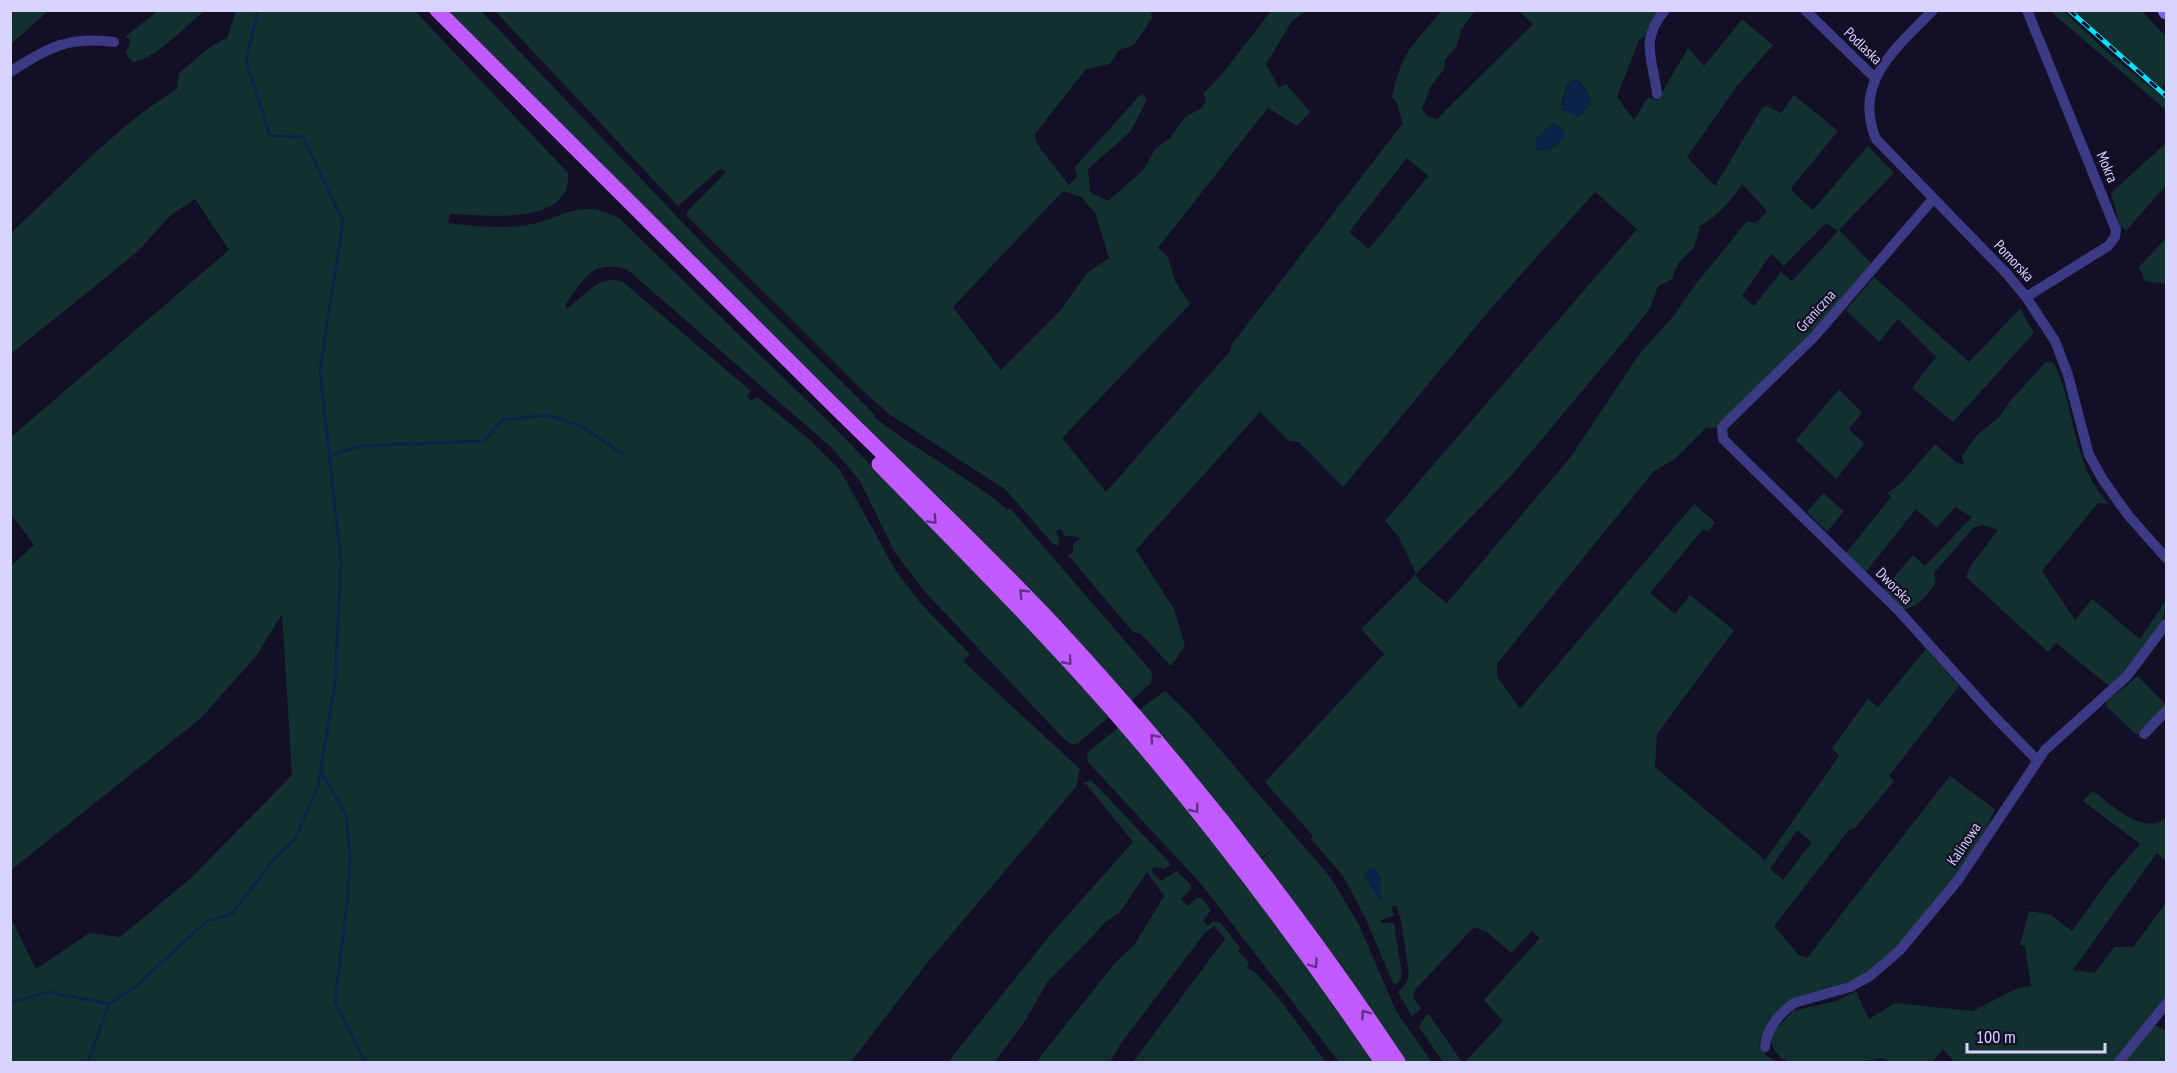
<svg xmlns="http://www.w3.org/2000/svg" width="2177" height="1073" viewBox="0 0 2177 1073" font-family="'PT Sans Narrow',sans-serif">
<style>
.green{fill:#12302f;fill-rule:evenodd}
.water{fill:#0c2248}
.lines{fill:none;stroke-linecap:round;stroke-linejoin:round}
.stream{stroke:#0c2248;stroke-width:3}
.minor{stroke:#3d3a85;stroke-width:10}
.secondary{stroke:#6f6bff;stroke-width:15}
.primary{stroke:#c25bff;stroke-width:15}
.rail-casing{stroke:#00e5ff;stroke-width:5}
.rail{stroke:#130f26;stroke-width:3;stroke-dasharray:9;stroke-linecap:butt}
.oneway{stroke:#623188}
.labels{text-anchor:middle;stroke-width:4.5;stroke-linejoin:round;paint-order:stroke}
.street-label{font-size:15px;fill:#d9d4ff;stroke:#130f26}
</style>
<rect width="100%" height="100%" fill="#130f26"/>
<g class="green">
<path d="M 13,10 L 48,10 L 48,11 L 11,44 Z"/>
<path d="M 158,11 L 204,11 C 190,23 150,63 132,62 L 126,53 L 131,40 L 125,37 Z"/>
<path d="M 236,11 L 415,11 L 568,173 C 572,227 486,215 450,214 L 448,223 C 474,226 500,229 527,225 C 565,218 579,197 619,218 L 830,423 L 1053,653 L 1109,717 L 1078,743 L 1073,745 L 1064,739 L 924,591 L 894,551 L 860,481 L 832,448 L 628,270 C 594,258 584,278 566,304 L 566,309 C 584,297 600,273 623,282 L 751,391 L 747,396 L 751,401 L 757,397 L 810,440 L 840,470 L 896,571 L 922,605 L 970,654 L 963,661 L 1080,769 L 1076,787 L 927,963 L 851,1062 L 11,1062 L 10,916 L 36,969 L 89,933 L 120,937 L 191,878 L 292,775 L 282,614 L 257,655 L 201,718 L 11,870 L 11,566 L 34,545 L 11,514 L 11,437 L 229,250 L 195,199 L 170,216 L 137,252 L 11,354 L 11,233 C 65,183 113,129 177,89 L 179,73 L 210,47 L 227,38 Z"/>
<path d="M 445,11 L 481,11 L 707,248 L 874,414 L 874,417 C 917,451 966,475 1008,510 L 1010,508 L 1152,672 L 1151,683 L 1130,702 L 823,387 L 826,383 L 822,386 Z"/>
<path d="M 495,11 L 1151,11 L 1152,18 L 1134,45 L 1119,50 L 1110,64 L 1086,69 L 1035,134 L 1037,144 L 1069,185 L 1077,177 L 1075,167 L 1142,93 L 1147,100 L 1130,132 L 1088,169 L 1090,192 L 1108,201 L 1144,169 L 1155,149 L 1170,138 L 1185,117 L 1202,108 L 1206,99 L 1203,94 L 1223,73 L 1271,11 L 1306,11 L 1292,21 L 1266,64 L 1279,88 L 1286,84 L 1310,112 L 1297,126 L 1268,108 L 1158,248 L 1168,257 L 1175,281 L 1190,304 L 1062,438 L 1106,492 L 1231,350 L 1232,344 L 1403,123 L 1396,101 L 1392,97 C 1402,50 1413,46 1441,11 L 1475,11 L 1461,30 L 1457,45 L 1445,60 L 1444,69 L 1431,86 L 1422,109 L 1427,116 L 1437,119 L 1533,24 L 1519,11 L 1662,11 L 1645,36 L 1639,40 L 1617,97 L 1634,120 L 1648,97 L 1657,101 L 1688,48 L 1704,66 L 1742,19 L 1773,45 L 1737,86 L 1687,157 L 1715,186 L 1762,108 L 1767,106 L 1781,113 L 1794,95 L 1838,131 L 1792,187 L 1792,191 L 1813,210 L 1868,146 L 1894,173 L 1839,230 L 1871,263 L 1798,350 L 1720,428 L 1706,428 L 1675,459 L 1654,471 L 1497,664 L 1497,676 L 1520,709 L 1694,504 L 1715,522 L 1708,532 L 1703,529 L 1650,593 L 1675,614 L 1690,595 L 1734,630 L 1657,734 L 1655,767 L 1765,860 L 1839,756 L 1832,748 L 1868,699 L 1878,707 L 1926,649 L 1959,686 L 1889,776 L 1894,781 L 1855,828 L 1849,830 L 1774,926 L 1799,955 L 1807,958 L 1950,776 L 1995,809 L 1986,829 L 1951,883 L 1903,942 L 1856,983 L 1801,999 L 1763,1033 L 1759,1046 L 1767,1056 L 1778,1062 L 1465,1062 L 1503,1021 L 1484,1000 L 1540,938 L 1532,931 L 1511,953 L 1487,932 L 1474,927 L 1415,990 L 1413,998 L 1421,1008 L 1412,1017 L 1398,992 L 1407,982 L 1409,973 L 1401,920 L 1396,905 L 1391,907 L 1394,916 L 1381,920 L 1381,923 L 1394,923 L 1402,975 L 1397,984 L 1393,983 L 1364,915 L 1343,876 L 1311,839 L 1313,836 L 1265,782 L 1384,654 L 1361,629 L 1416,574 L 1399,537 L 1385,521 L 1637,229 L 1595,192 L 1493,306 L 1343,487 L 1299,442 L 1289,441 L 1260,412 L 1136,550 L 1174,609 L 1185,646 L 1171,666 L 1141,634 L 1133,632 L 1068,555 L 1073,553 L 1073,544 L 1080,539 L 1078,537 L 1065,536 L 1061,529 L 1056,531 L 1060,541 L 1058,546 L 1053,544 L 1006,490 L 889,414 L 863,391 L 687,216 L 687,212 L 726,172 L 720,169 L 678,206 ZM 1579,81 L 1587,91 L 1591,104 L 1578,117 L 1561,105 L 1567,84 ZM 1553,123 L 1558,144 L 1546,151 L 1536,149 L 1536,139 ZM 1407,158 L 1428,176 L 1369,249 L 1349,232 ZM 1742,184 L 1767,211 L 1756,223 L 1747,221 L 1695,285 L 1672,318 L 1640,353 L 1569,459 L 1447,603 L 1420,582 L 1416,574 L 1511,476 L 1634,329 L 1650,308 L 1658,286 L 1671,280 L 1679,262 L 1694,248 L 1700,226 C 1719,215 1731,201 1742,184 ZM 1063,191 L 1081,197 L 1095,213 L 1109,258 L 1087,273 L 1059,312 L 1001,370 L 953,307 ZM 1826,223 L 1838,231 L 1792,281 L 1781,272 L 1754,306 L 1742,296 L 1771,254 L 1784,266 ZM 1797,830 L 1812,842 L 1783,880 L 1770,869 Z"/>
<path d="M 2050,11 L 2064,11 L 2106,51 L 2166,100 L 2166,110 Z"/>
<path d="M 2075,11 L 2142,11 L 2166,37 L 2166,83 L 2161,88 Z"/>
<path d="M 2166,143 L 2166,185 L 2126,231 L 2120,226 L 2111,193 Z"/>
<path d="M 2166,238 L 2166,284 L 2145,281 L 2139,267 Z"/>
<path d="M 1874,277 L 1969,362 L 2020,309 L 2034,333 L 1953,422 L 1912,388 L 1936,357 L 1898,319 L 1879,342 L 1846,310 Z"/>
<path d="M 2046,362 L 2054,363 C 2076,408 2072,466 2109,504 L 2098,503 L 2042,571 L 2075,620 L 2092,599 L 2140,639 L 2166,600 C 2166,633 2135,667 2109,686 L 2056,643 L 2048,652 L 1966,577 L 1972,564 L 1998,530 L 1983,525 L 1974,527 L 1934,573 L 1936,582 C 1927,596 1919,607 1902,610 L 1883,590 L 1913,555 L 1925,566 L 1972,517 L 1955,507 L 1937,528 L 1916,509 L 1865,573 L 1846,553 L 1891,497 L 1887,493 L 1901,483 L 1935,444 L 1957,463 L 1964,464 L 1962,456 L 1977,435 L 2000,416 L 2011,400 Z"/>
<path d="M 1839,389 L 1862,413 L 1849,429 L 1864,444 L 1836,479 L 1796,440 Z"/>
<path d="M 1823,493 L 1844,511 L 1827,532 L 1807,512 Z"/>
<path d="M 2138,676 L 2166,705 L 2137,735 L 2107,707 L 2106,702 Z"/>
<path d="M 1165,691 L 1192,717 L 1331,878 L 1359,925 L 1396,1011 L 1432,1062 L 1405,1062 L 1260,860 L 1279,844 L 1259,859 L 1137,711 Z"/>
<path d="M 1119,727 L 1249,887 L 1374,1062 L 1339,1062 L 1202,885 L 1088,762 L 1087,753 Z"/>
<path d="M 1091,780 L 1169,862 L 1170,866 L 1164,869 L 1153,867 L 1152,872 L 1161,881 L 1177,871 L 1191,885 L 1191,889 L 1181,899 L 1187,906 L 1197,898 L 1202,898 L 1211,910 L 1204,920 L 1207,926 L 1213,921 L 1221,923 L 1241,949 L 1238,951 L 1249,962 L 1247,968 C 1264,972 1312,1045 1326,1062 L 1133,1062 L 1225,939 L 1214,926 L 1204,934 L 1122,1042 L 1110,1062 L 1036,1062 L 1116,962 L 1135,944 L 1164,896 L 1147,872 L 1120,912 L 1104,923 L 1091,938 L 1048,981 L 1025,1021 L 995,1062 L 948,1062 L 1051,934 L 1133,842 L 1086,784 L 1083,784 Z"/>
<path d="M 2093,791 C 2111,805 2144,836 2166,818 L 2166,861 L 2157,853 L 2073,970 L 2095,973 L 2114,947 L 2133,947 L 2166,903 L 2166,999 L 2113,1062 L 1954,1062 L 1943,1049 L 1932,1062 L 1890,1062 L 1881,1058 C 1862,1063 1811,1067 1792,1062 C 1779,1060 1771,1048 1770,1035 L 1793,1011 L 1836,1001 L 1856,991 L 1869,1019 L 1895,1003 L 1973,1011 L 2018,988 L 2031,986 L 2025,947 L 2020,945 L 2029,911 L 2051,915 L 2072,931 L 2108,881 L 2140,844 L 2083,801 Z"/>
<path d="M 1427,1014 L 1430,1016 L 1462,1062 L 1443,1062 L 1419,1027 Z"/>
<path d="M 2155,1025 L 2166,1030 L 2166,1059 L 2164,1062 L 2123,1062 Z"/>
</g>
<g class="water">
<path d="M 1575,78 L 1587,91 L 1591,104 L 1578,117 L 1561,109 L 1567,84 Z"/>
<path d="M 1553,123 L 1565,131 L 1564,139 L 1546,151 L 1539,151 L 1536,149 L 1536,139 Z"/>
<path d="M 1371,868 L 1375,868 L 1382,882 L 1379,887 L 1383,900 L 1381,902 L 1363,876 Z"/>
</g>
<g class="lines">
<g class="stream">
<path d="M 329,456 L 359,446 L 484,441 L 503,420 L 546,415 L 579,425 L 623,454"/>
<path d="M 321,771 L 346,815 L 350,856 L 348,895 L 335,1001 L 365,1062"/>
<path d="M 10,1003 L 48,992 L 109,1004 L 136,986 L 207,921 L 232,914 L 274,859 L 295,839 L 318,786 L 335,685 L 341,562 L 320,370 L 343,221 L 303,137 L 270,136 L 246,61 L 258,10"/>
<path d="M 88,1062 L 109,1004"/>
</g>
<g class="minor">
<path d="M 1805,10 L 1875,78"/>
<path d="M 1933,10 C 1897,48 1852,81 1876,139 L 2007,274 L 2026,297 L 2055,341 L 2068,375 L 2089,455 L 2103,480 L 2128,515 L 2166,558"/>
<path d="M 10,72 C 48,47 69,36 114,42"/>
<path d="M 1657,94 C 1653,58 1639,41 1665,10"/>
<path d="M 1933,199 L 1814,337 L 1725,424 L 1722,428 L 1723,439 L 1898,610 L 1993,715 L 2037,760"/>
<path d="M 2026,297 L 2108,246 L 2115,237 L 2116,230 L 2027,10"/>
<path d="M 2144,734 L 2166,711"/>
<path d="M 1765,1047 C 1766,1029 1780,1013 1794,1003 L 1850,987 L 1870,976 L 1900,950 L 1958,880 L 2045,750 L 2127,676 L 2166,624"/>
<path d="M 2119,1062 L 2166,1004"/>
</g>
<path class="secondary" d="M 2165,10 L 2166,12"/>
<g class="primary">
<path d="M 437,10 C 566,139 695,267 823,395 C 900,471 978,545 1052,623 C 1179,760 1295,907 1398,1062"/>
<path d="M 879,464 C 957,544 1036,623 1110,707 C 1208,819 1298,939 1382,1062"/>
</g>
<g class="rail-casing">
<path id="rail" d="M 2069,10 L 2166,96"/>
</g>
<use href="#rail" class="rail"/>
</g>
<defs><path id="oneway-chevron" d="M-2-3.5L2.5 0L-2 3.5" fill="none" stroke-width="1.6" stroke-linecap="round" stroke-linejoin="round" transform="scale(1.5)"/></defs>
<g class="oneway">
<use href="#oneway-chevron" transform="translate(933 520) rotate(46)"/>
<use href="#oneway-chevron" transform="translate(1023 593) rotate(-134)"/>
<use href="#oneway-chevron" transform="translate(1068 661) rotate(48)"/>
<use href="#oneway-chevron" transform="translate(1154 738) rotate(-131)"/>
<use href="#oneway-chevron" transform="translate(1195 809) rotate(51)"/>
<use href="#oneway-chevron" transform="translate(1314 964) rotate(55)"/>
<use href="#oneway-chevron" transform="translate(1365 1014) rotate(-125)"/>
</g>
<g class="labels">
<g class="street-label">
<text transform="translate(1863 46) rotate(44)" y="5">Podlaska</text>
<text transform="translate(2107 167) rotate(67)" y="5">Mokra</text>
<text transform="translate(2014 261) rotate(47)" y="5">Pomorska</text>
<text transform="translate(1816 311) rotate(-48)" y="5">Graniczna</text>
<text transform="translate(1894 586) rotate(45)" y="5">Dworska</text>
<text transform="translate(1964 844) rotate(-56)" y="5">Kalinowa</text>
</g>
</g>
<rect width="2177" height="1073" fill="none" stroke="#d9d4ff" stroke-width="24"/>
<path d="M1967 1043v9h138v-9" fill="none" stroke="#d9d4ff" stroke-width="3"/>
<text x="1976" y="1043" font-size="18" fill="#d9d4ff" stroke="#130f26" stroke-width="4.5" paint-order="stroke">100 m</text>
</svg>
